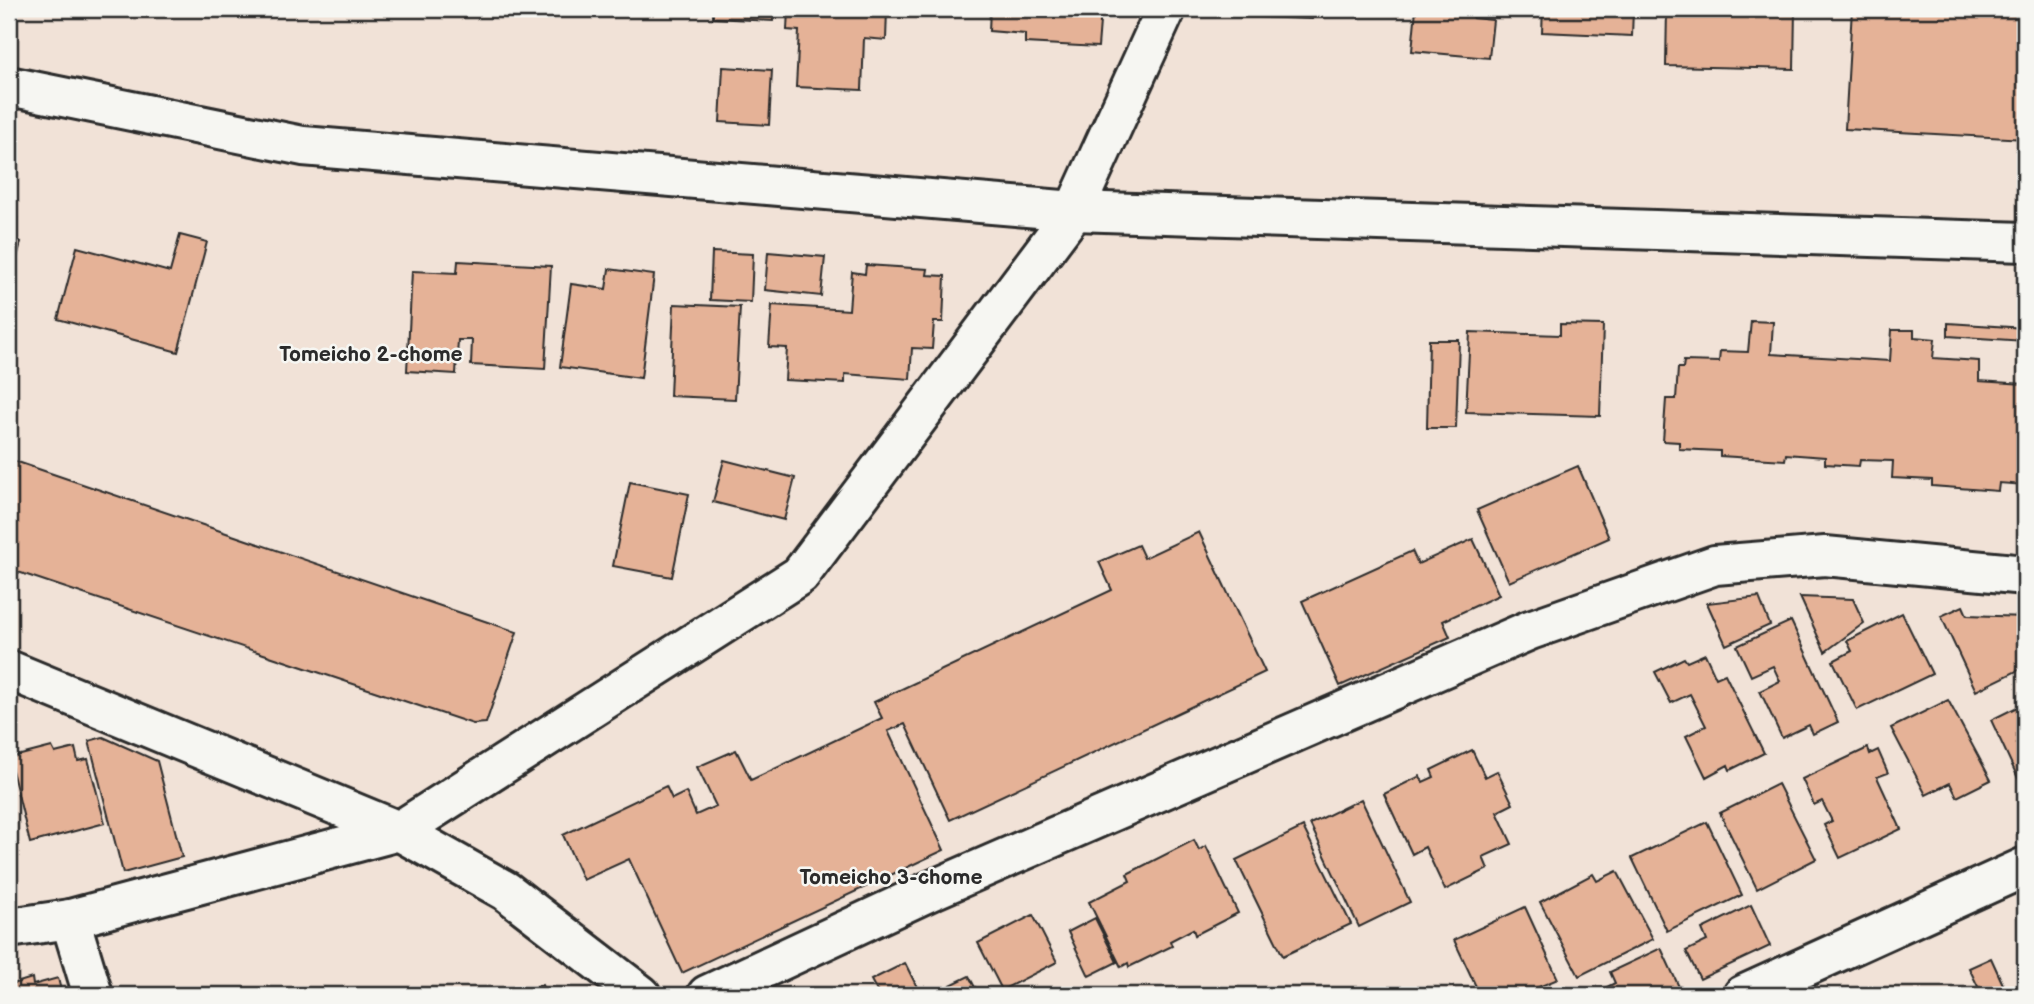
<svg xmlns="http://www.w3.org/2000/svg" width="2034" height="1004" viewBox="0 0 2034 1004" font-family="'Balsamiq Sans',sans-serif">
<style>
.building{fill:#e5b297;stroke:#2b2b2b;stroke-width:2}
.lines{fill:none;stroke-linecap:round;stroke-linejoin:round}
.minor-casing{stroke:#2b2b2b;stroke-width:44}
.tertiary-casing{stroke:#2b2b2b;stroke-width:44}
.minor{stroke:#f6f6f2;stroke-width:38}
.tertiary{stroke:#f6f6f2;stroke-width:38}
.labels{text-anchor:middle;stroke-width:5;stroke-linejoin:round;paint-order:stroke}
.neighbourhood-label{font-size:21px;font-weight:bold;fill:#2b2b2b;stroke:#f6f6f2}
</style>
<rect width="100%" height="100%" fill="#f1e2d7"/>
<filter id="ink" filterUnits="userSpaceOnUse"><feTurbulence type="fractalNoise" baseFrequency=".0143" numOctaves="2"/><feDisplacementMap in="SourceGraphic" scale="14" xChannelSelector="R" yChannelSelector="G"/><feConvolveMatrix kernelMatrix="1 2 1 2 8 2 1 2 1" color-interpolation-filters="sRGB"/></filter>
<g filter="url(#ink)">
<g class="building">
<path d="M 713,9 L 774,9 L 773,21 L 713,18 Z"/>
<path d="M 788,9 L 887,9 L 886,40 L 864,38 L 862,90 L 796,87 L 799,31 L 787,30 Z"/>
<path d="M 990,9 L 1101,9 L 1098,47 L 1025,43 L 1025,34 L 989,31 Z"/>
<path d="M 1232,9 L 1313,9 L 1312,19 L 1232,16 Z"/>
<path d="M 1416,9 L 1474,9 L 1473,18 L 1493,20 L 1489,58 L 1412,51 Z"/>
<path d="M 1543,9 L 1633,9 L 1632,36 L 1542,32 Z"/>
<path d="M 1667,9 L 1795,9 L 1794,69 L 1666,66 Z"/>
<path d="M 1852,9 L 2025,9 L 2025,139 L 1845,129 Z"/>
<path d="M 723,67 L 772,70 L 769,125 L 720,122 Z"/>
<path d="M 9,216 L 17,218 L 12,239 L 21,242 L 9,290 Z"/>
<path d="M 180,235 L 207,242 L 178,352 L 58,319 L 77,247 L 170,272 Z"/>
<path d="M 712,252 L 753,254 L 751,302 L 710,300 Z"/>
<path d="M 768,252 L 825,257 L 821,296 L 765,290 Z"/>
<path d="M 458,261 L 551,266 L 545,369 L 471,365 L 472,340 L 458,340 L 456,374 L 407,371 L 412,271 L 457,273 Z"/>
<path d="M 866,265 L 928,269 L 927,275 L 945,276 L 943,322 L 934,322 L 932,349 L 912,348 L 910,379 L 845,374 L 845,383 L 785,380 L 787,348 L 769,347 L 772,305 L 849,310 L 852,272 L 865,274 Z"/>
<path d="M 609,269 L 654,275 L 641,378 L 560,367 L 571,284 L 606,289 Z"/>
<path d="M 674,304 L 740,307 L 735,399 L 670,396 Z"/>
<path d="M 1751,321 L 1773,322 L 1771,354 L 1890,361 L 1892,330 L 1914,330 L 1914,337 L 1935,339 L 1933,358 L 1979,361 L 1979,381 L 2025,384 L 2025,485 L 1999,483 L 1998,491 L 1932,486 L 1932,480 L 1892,478 L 1893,461 L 1860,460 L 1859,466 L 1825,464 L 1825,457 L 1786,454 L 1785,460 L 1720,456 L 1720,451 L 1679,449 L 1679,442 L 1663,441 L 1666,399 L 1676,399 L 1678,368 L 1683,368 L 1684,361 L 1719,362 L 1720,351 L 1748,352 Z"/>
<path d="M 1948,323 L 2025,328 L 2025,341 L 1948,336 Z"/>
<path d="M 1560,324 L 1603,325 L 1600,416 L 1466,412 L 1470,332 L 1560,335 Z"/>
<path d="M 1429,340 L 1459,340 L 1456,428 L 1427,428 Z"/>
<path d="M 9,459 L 517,632 L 486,723 L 473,724 L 9,569 Z"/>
<path d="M 724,460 L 795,478 L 784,520 L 713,502 Z"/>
<path d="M 1578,466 L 1609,538 L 1509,582 L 1477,510 Z"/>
<path d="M 630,482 L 689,494 L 672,577 L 613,566 Z"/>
<path d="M 1199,532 L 1265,672 L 950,820 L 905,724 L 888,731 L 944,850 L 682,973 L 629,859 L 583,880 L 563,835 L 666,786 L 672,799 L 686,792 L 696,815 L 716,806 L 697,767 L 736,750 L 751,780 L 882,718 L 874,702 L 1112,590 L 1099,562 L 1138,545 L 1144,558 Z"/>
<path d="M 1473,539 L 1499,595 L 1443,621 L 1450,637 L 1340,686 L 1302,601 L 1412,551 L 1418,564 Z"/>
<path d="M 1759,597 L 1770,625 L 1726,645 L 1707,603 Z"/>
<path d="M 1800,597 L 1853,599 L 1864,623 L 1825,652 Z"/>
<path d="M 1963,606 L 1967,615 L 2025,617 L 2025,667 L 1976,691 L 1941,616 Z"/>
<path d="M 1902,613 L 1932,674 L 1857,710 L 1833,661 L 1852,651 L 1847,641 Z"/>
<path d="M 1791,621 L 1838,722 L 1813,734 L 1809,725 L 1782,738 L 1760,691 L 1780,681 L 1773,666 L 1751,676 L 1737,646 Z"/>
<path d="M 1705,654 L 1716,678 L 1725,674 L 1764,753 L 1730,770 L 1728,765 L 1706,777 L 1686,736 L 1706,726 L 1690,694 L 1671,703 L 1655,672 L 1684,658 L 1687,662 Z"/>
<path d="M 1948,700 L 1991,780 L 1957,797 L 1950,783 L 1926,795 L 1891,728 Z"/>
<path d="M 2025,703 L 2025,774 L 2018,778 L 1991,720 Z"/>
<path d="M 103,737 L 157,761 L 182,857 L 123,873 L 89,741 Z"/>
<path d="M 52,747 L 55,753 L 75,748 L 78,761 L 88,759 L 105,823 L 30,843 L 9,758 Z"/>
<path d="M 1868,748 L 1870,754 L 1878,750 L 1888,773 L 1877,777 L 1901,829 L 1840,858 L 1824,825 L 1832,821 L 1822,801 L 1814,805 L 1802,779 Z"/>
<path d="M 1472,750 L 1485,777 L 1497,771 L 1513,804 L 1497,812 L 1512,844 L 1483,857 L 1488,869 L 1445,890 L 1425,847 L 1412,854 L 1384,794 L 1420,776 L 1423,782 L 1434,777 L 1431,770 Z"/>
<path d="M 1778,784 L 1816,859 L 1757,889 L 1720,813 Z"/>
<path d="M 1361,799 L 1410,902 L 1359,927 L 1310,824 Z"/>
<path d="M 1707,822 L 1742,895 L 1667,931 L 1632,858 Z"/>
<path d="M 1303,827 L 1351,924 L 1283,956 L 1236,860 Z"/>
<path d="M 1194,840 L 1199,850 L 1206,846 L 1238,913 L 1195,935 L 1193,929 L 1170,941 L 1172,946 L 1129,967 L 1128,963 L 1121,967 L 1089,902 L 1130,881 L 1127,874 Z"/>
<path d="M 1617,871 L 1653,939 L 1579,976 L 1540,902 L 1593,874 L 1597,881 Z"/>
<path d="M 1751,905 L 1770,946 L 1700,979 L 1686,951 L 1707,941 L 1702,929 Z"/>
<path d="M 1525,907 L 1558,979 L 1531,990 L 1533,995 L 1480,995 L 1454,940 Z"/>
<path d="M 1033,915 L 1057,962 L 1002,990 L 978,943 Z"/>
<path d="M 1095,918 L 1117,962 L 1089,976 L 1068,932 Z"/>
<path d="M 1661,948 L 1680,989 L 1667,995 L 1606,995 L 1603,989 L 1615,983 L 1610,972 Z"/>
<path d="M 1991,958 L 2006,991 L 2025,981 L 2025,995 L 1982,995 L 1969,968 Z"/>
<path d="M 905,963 L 921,995 L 879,995 L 871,980 Z"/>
<path d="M 969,976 L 979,995 L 930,995 Z"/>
<path d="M 32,978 L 33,985 L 58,978 L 62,995 L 9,995 L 9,985 Z"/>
<path d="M 542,985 L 546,995 L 513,995 Z"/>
</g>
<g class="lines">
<g class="minor-casing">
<g id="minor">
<path d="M 9,670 L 399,831 L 506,891 L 641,995"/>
<path d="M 70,919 L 93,995"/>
<path d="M 9,928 L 70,919 L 399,831 L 800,575 L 1074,211 L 1166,9"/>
<path d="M 707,995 L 930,891 L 1530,630 L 1715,565 L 1825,556 L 2025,575"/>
<path d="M 1743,995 L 2025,867"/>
</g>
</g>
<g class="tertiary-casing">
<path id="tertiary" d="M 9,86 L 303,146 L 1074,211 L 2025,242"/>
</g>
<use href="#minor" class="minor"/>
<use href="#tertiary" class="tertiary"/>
</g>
</g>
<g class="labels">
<g class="neighbourhood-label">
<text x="371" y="361">Tomeicho 2-chome</text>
<text x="891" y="884">Tomeicho 3-chome</text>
</g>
</g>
<rect width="2034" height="1004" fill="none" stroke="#f6f6f2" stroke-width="35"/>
<rect x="18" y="18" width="1999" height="969" fill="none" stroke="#2b2b2b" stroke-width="2.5" filter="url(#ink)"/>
</svg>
